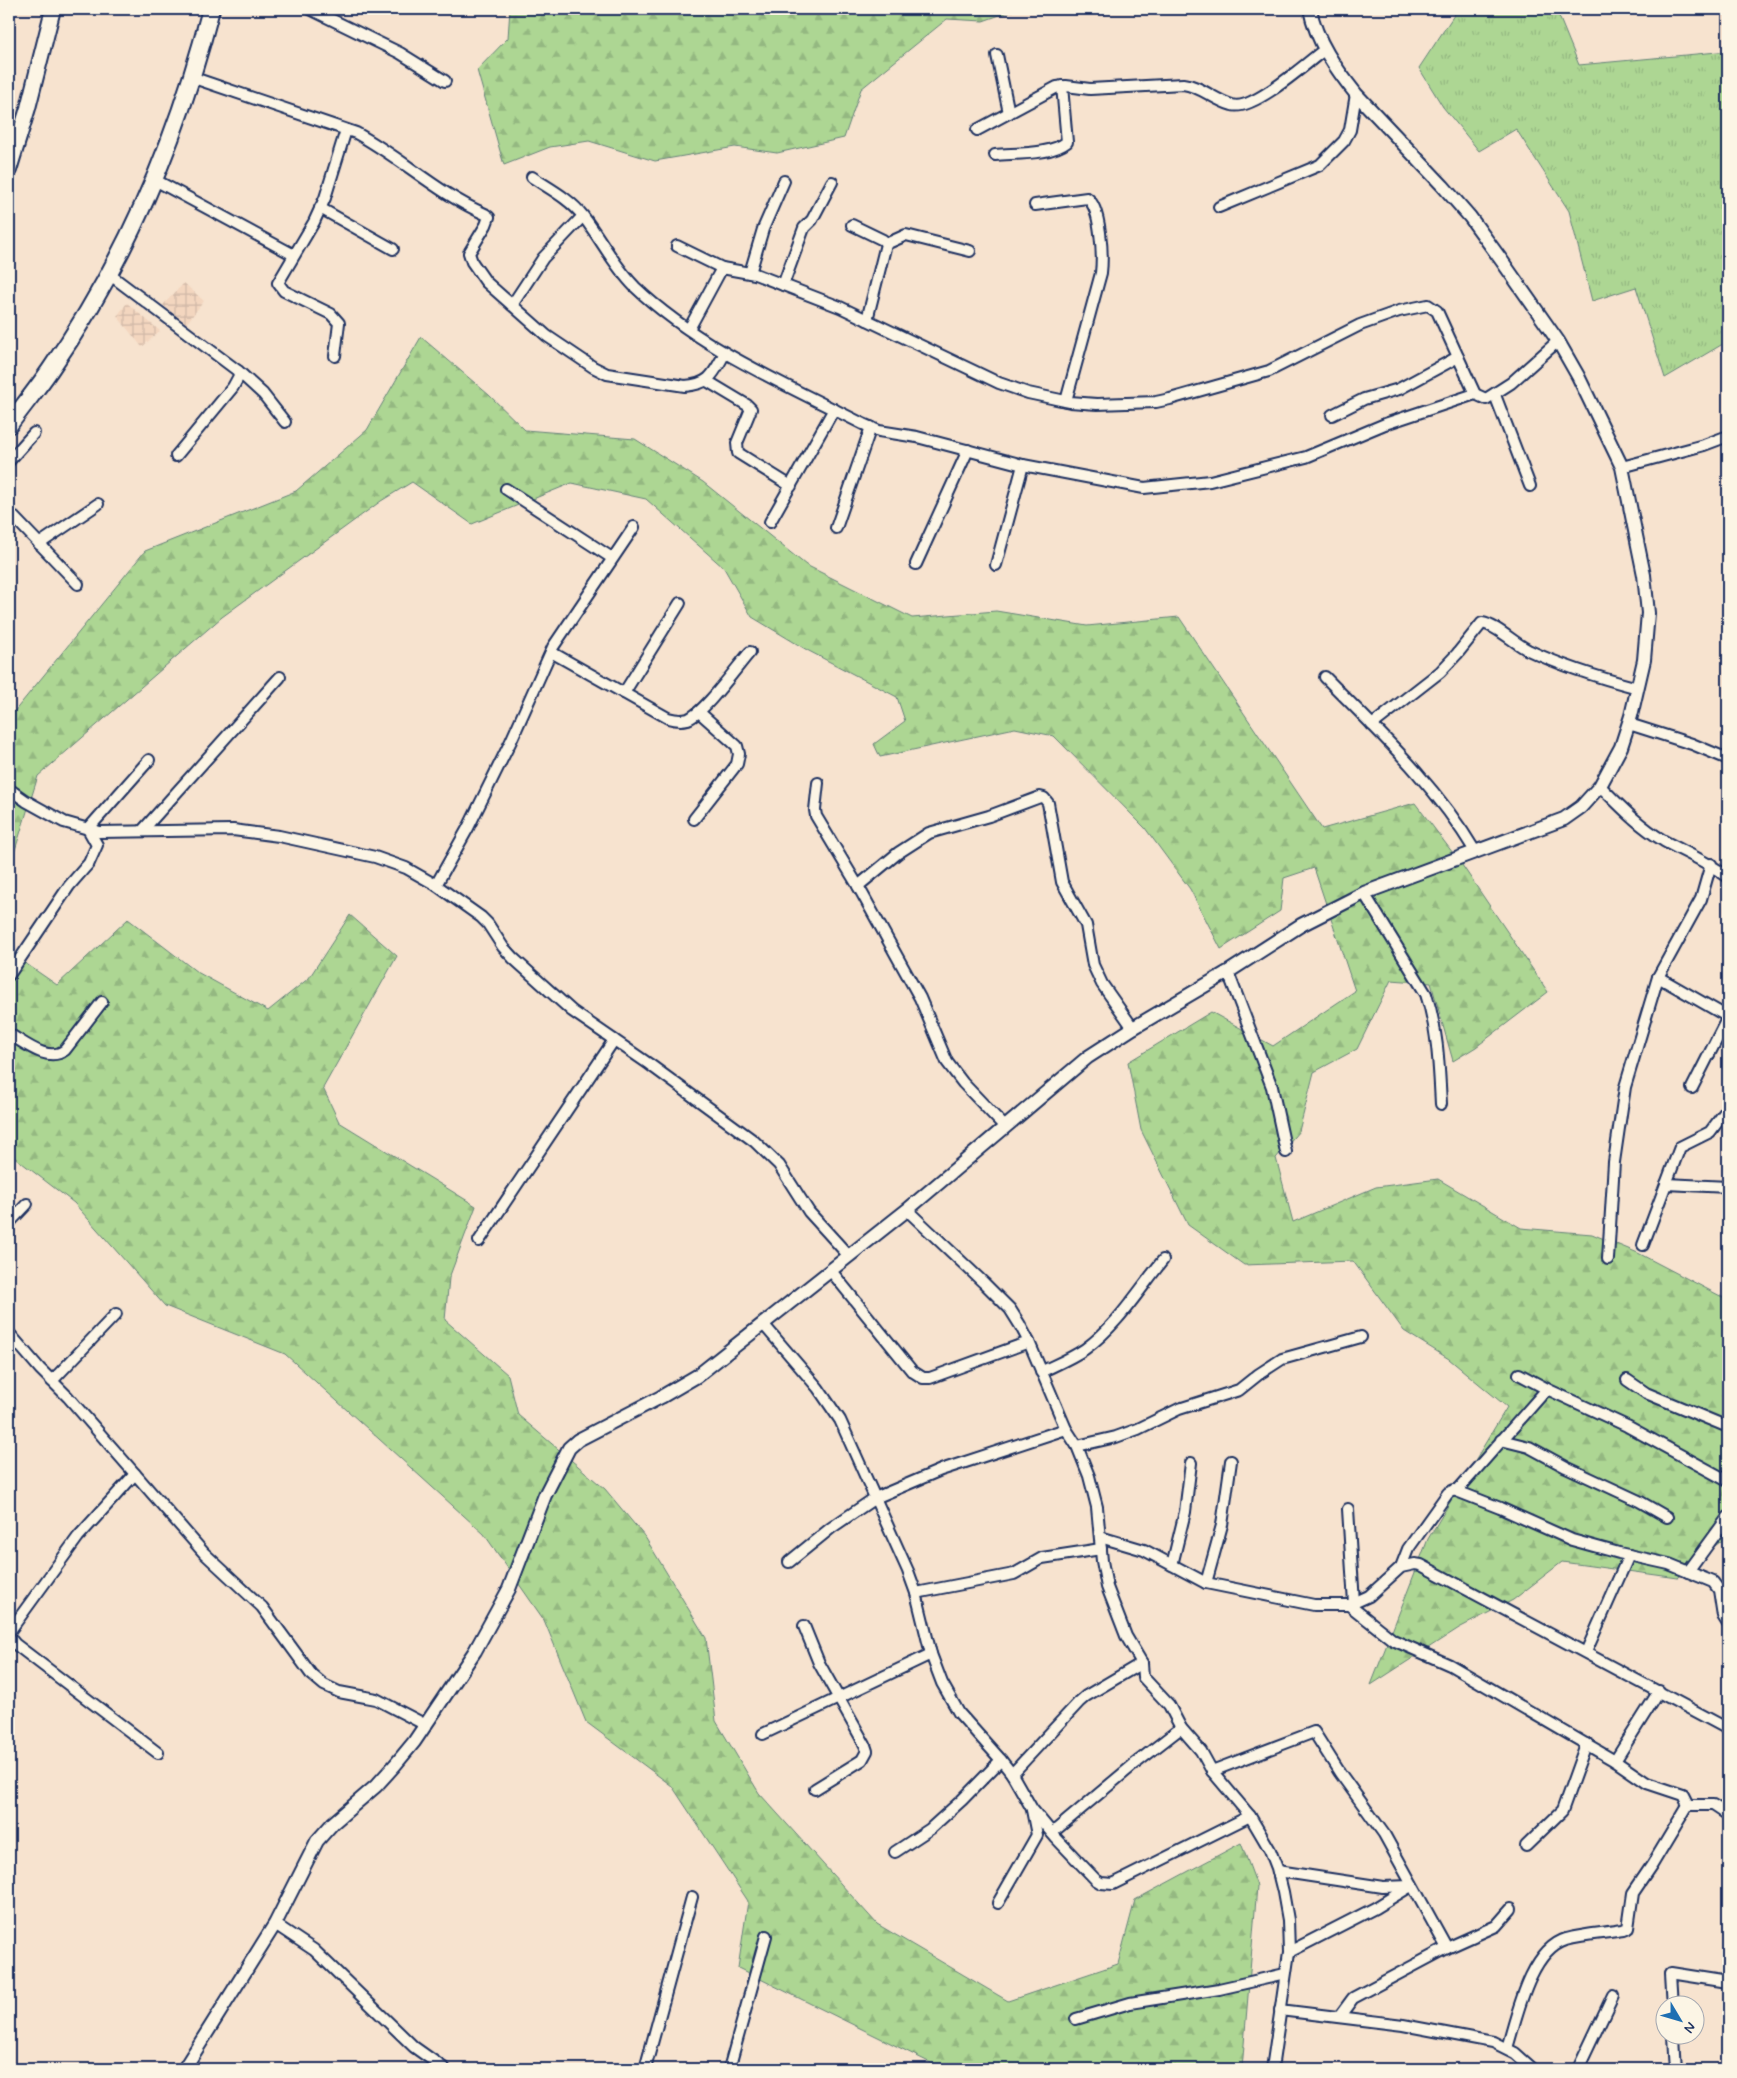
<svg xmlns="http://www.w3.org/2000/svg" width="1737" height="2078" viewBox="0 0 1737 2078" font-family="Mynerve,sans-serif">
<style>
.industrial{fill:url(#industrial-grid)}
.grass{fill:url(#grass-tufts);stroke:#648278}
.forest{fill:url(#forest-firs);stroke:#648278}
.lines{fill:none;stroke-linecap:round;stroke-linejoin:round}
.minor-casing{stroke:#1b2f5e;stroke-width:14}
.tertiary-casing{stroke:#1b2f5e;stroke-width:16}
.secondary-casing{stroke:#1b2f5e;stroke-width:18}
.trunk-casing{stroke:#1b2f5e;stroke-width:20}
.minor{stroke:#fcf5e5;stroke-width:10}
.tertiary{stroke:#fcf5e5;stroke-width:12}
.secondary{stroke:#fcf5e5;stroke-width:14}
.trunk{stroke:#fcf5e5;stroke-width:16}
</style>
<defs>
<pattern id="industrial-grid" width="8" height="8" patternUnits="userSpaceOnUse" patternTransform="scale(1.25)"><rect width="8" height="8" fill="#f3d6bf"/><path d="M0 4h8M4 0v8" fill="none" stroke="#d0b8a7"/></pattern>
<pattern id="grass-tufts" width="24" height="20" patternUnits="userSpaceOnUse" patternTransform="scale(1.25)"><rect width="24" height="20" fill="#add693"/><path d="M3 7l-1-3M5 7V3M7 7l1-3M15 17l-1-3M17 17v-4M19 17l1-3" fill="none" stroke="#94b881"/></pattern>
<pattern id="forest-firs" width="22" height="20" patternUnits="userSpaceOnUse" patternTransform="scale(1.25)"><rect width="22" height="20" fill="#add693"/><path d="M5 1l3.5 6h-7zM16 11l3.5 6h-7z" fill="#94b881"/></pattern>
</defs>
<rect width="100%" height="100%" fill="#f7e3cf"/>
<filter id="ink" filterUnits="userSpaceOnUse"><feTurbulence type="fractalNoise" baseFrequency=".02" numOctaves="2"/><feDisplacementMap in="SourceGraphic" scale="10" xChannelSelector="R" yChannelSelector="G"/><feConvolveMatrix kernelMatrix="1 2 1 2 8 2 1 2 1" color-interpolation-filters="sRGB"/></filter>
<g filter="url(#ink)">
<g class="industrial">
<path d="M 184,283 L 204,301 L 186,324 L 163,305 Z"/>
<path d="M 127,303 L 160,331 L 142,347 L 117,316 Z"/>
</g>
<path class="grass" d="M 1458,9 L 1556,9 L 1579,65 L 1728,51 L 1728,341 L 1665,378 L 1636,287 L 1592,301 L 1569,211 L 1516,129 L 1479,151 L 1443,107 L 1419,68 Z"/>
<g class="forest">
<path d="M 510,9 L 1017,9 L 983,21 L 947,19 L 861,89 L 844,138 L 777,153 L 735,147 L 655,161 L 589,141 L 550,147 L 504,165 L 477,70 L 508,38 Z"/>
<path d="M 421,337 L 489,395 L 525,430 L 635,439 L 703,482 L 806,565 L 912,618 L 996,611 L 1087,626 L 1179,617 L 1322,829 L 1415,803 L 1462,865 L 1548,992 L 1476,1047 L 1453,1061 L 1431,983 L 1391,980 L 1357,1049 L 1314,1072 L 1299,1131 L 1276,1158 L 1293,1222 L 1376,1187 L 1438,1179 L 1521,1228 L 1592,1234 L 1638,1253 L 1728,1300 L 1728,1536 L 1699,1558 L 1678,1578 L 1562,1562 L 1513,1600 L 1459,1628 L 1371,1685 L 1428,1539 L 1507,1407 L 1449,1359 L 1404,1331 L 1353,1261 L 1244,1265 L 1188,1225 L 1141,1130 L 1128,1062 L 1211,1012 L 1273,1046 L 1355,991 L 1314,868 L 1284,878 L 1280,911 L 1221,949 L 1190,889 L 1145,828 L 1054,736 L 1015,728 L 880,757 L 874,744 L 905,721 L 897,697 L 807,650 L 752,617 L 724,568 L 646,499 L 572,483 L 472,524 L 412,482 L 381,501 L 222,617 L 38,776 L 11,863 L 9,893 L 9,718 L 145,551 L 296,491 L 367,430 Z"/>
<path d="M 350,915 L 397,956 L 323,1088 L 339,1122 L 476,1206 L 449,1278 L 445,1320 L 508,1375 L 518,1415 L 605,1489 L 645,1537 L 706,1638 L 716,1721 L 759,1793 L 877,1924 L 1008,2001 L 1118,1964 L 1135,1900 L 1241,1843 L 1257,1886 L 1242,2069 L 943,2069 L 738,1968 L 748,1901 L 672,1786 L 586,1722 L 544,1620 L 484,1534 L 285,1354 L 165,1306 L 74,1203 L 9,1153 L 9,952 L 57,985 L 128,919 L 197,972 L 268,1011 L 309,978 Z"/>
</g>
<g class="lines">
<g class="minor-casing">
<g id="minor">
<path d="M 310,9 L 400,53 L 445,81"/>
<path d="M 997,55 L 1009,113"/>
<path d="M 191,77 L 356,133 C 402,158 437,193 485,214 L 489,217 L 486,225 L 469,253 L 472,262 L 486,282 L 547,336 L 593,367 L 607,374 L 685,386 C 711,384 713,374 725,353"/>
<path d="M 977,130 L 1057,87 L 1066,86 L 1090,89 L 1183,84 C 1201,86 1214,100 1232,105 C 1252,112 1307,63 1325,49"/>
<path d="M 995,155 C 1016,153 1051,155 1067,142 L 1062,86"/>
<path d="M 532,177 C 550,189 570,199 583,216 C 601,239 614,266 635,287 C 699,348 785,384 863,424 L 879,431 L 917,437 L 1023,465 L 1144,488 L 1210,481 L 1306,457 L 1385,424 L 1475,394 L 1486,399 L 1511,383 L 1558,341"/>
<path d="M 155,180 L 294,255"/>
<path d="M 1035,205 L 1087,198 C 1101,207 1103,256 1101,273 L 1066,401"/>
<path d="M 1219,207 L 1320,165 L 1344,141 L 1350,130 L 1356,94"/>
<path d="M 320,208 L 393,249"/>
<path d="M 852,225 L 883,240 L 886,244 L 867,320"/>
<path d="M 886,244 L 906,235 L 970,251"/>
<path d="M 677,246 L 722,268 L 755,274 L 840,307 L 999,383 L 1028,393 L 1070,402 L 1097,404 L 1156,402 L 1170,399 L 1269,371 L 1360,325 L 1399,311 L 1428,305 L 1437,311 L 1475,394"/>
<path d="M 750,273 L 763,229 L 784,181"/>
<path d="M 109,274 L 238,371 L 239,376 L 233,387 L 176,456"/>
<path d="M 783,285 L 804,228 L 812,220 L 832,182"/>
<path d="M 512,305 L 543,258 L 583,216"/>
<path d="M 689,329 L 722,268"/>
<path d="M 335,356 L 339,323 L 331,314 L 284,291 L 278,283 L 314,222 L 325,198 L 346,130"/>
<path d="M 238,371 L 263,394 L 285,422"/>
<path d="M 707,381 L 747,405 L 751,409 L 737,443 L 738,453 L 791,486"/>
<path d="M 1495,395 L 1530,486"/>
<path d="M 1332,415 L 1364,399 L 1399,389 L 1458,357"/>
<path d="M 9,461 L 34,433"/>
<path d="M 1622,467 L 1704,445 L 1728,436"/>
<path d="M 506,489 L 612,558"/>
<path d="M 9,512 L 78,584"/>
<path d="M 770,522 L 834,409"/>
<path d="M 836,528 L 871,427"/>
<path d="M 39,544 L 98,504"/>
<path d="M 916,564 L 968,450"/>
<path d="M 996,565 L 1023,465"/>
<path d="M 551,652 L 668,718 C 675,720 681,721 688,719 C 705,712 736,668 750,652"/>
<path d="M 1325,677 C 1379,732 1435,784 1475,851"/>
<path d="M 624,693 L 680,603"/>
<path d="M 1629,724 L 1692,744 L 1728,759"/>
<path d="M 1372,725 L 1440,672 L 1457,654 L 1482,623 C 1496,625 1514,643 1528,650 C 1564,667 1600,678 1638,688"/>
<path d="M 818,783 L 815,810 L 816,816 L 858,886 L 920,998 L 947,1062 L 963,1083 L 1004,1126"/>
<path d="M 1600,786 C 1620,806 1639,826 1664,841 C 1686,853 1708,862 1728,877"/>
<path d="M 9,789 L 26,801 L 64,822 L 99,832 L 233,830 L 279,836 L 375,857 L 406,868 L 436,885 L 481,917 L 488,924 L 503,947 L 513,958 L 572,1011 L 649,1064 L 754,1141 L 779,1165 L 809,1212 L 849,1256"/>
<path d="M 694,819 L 737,764 L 739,754 L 737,746 L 699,712"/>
<path d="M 142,831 L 280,677"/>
<path d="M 436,885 L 468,828 L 511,741 L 553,647 L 634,527"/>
<path d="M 858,886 L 898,853 L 929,833 L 989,816 L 1040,797 L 1044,798 L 1048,803 L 1062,882 L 1086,925 L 1093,965 L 1102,984 L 1133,1028"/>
<path d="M 1364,893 L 1426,994 C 1438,1030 1439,1067 1441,1104"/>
<path d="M 1228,972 L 1272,1087 L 1286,1152"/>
<path d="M 9,975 L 69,886 L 89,863 L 97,845 L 88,829 L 149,760"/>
<path d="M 1658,977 L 1728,1017"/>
<path d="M 9,1034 C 25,1043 48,1063 65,1050 L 102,1002"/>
<path d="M 1692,1088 L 1728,1017"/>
<path d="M 1666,1184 L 1728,1187"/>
<path d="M 907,1210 L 984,1283 L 1010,1309 L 1020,1325 L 1029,1342 L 1066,1429 L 1077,1446 L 1089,1476 L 1097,1507 L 1102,1561 L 1107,1587 L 1126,1636 L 1142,1663 L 1143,1677 L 1169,1705 L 1181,1728 L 1201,1751 L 1212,1771 L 1250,1816 L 1270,1850 L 1277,1868 L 1283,1892 L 1288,1920 L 1289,1952 L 1272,2069"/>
<path d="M 9,1223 L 27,1204"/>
<path d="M 479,1241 L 614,1040"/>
<path d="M 1643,1245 L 1680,1147 L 1710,1132 L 1728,1108"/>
<path d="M 1608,1259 L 1614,1162 L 1625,1087 L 1658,977 L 1701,899 L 1711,864"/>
<path d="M 831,1271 L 912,1371 L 923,1378 L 930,1378 L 1029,1342"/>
<path d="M 764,1325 L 818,1388 L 840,1420 L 908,1571 L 916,1593 L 931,1654 L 942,1683 L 959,1713 L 1001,1760 L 1012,1774 L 1032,1809 L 1056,1838 L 1096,1880 L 1101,1883 L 1113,1884 L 1250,1816"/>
<path d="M 9,1333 L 40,1369 L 68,1397 L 204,1553 L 262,1607 L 311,1674 L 324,1685 L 339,1692 L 376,1699 L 426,1725"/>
<path d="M 1041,1372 C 1055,1365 1072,1358 1085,1349 C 1117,1326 1139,1290 1163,1260"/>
<path d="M 1519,1374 L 1547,1389 L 1627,1426 L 1728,1481"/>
<path d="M 1627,1380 L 1646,1393 L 1728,1427"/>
<path d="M 52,1381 L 116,1314"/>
<path d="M 1501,1440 L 1529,1447 L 1566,1467 L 1639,1501 L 1667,1517"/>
<path d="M 1077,1446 L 1116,1437 L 1138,1429 L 1179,1409 L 1239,1390 L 1259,1374 L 1282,1359 L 1361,1337"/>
<path d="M 135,1474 L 78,1537 L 9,1632 L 10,1638 L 15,1644 L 158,1753"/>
<path d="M 1457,1491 L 1547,1389"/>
<path d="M 1348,1509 L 1354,1603"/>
<path d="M 1100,1537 L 1144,1550 L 1206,1583 L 1314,1605 L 1349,1605 L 1369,1596 L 1401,1567 L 1415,1564 L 1421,1565 L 1728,1729"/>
<path d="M 789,1562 L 831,1528 L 875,1498 L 941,1470 L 1066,1429"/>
<path d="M 1172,1565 L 1185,1512 L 1191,1463"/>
<path d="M 1401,1567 L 1408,1549 L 1448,1493 L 1454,1490 L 1500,1508 L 1572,1540 L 1619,1553 L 1669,1564 L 1713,1582 L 1719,1590 L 1723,1616 L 1728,1624"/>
<path d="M 1688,1572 L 1728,1517"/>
<path d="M 1206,1583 L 1222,1525 L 1231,1461"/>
<path d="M 916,1593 L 1014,1574 L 1042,1558 L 1101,1549"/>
<path d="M 1349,1605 L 1393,1640 L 1450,1665 L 1615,1761 L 1647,1783 L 1683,1795 L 1688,1805 L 1652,1865 L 1633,1893 L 1628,1928 L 1623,1930 C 1605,1933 1584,1934 1566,1939 C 1530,1950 1517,2016 1507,2048"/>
<path d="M 804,1626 L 819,1663 L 865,1745 L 867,1751 L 862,1760 L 815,1789"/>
<path d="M 1586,1652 L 1629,1555"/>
<path d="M 763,1734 L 931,1654"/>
<path d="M 1615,1761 L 1659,1691"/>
<path d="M 1212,1771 L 1314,1732 L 1340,1773 L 1384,1834 L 1447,1948"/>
<path d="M 1012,1774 L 1079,1702 L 1086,1696 L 1142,1663"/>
<path d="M 1688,1805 L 1713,1805 L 1728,1815"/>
<path d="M 1052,1833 L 1132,1766 L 1181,1728"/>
<path d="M 1526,1846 L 1562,1811 L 1586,1744"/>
<path d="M 895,1852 L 930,1829 L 962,1800 L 1001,1760"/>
<path d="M 1278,1871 L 1383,1887 L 1410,1886"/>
<path d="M 998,1903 L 1037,1835 L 1032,1810"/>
<path d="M 275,1924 L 314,1950 L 414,2047 L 445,2069"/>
<path d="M 1289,1952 L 1375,1908 L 1411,1886"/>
<path d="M 1673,2006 L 1671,1973 L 1728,1982"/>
<path d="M 1280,2010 L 1403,2025 L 1493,2042 L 1515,2053 L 1533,2069"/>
<path d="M 1339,2017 L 1353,1998 L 1447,1948 L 1496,1926 L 1511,1909"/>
<path d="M 1076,2019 L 1130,2003 L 1219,1989 L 1285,1974"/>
<path d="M 1674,2036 L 1676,2069"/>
<path d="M 645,2069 L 692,1897"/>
<path d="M 729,2069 L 766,1936"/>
<path d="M 1578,2069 L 1613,1995"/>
</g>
</g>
<g class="tertiary-casing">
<path id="tertiary" d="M 184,2069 L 275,1924 L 317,1841 L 333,1823 L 376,1786 L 395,1765 L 414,1742 L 475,1651 L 509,1589 L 545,1495 L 569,1448 L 578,1440 L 661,1397 L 697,1376 L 907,1210 L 1088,1057 L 1133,1028 L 1228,972 L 1301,925 L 1364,893 L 1564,819 L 1581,807 L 1600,786 L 1621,747 L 1631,716 L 1644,660 L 1648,613 L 1644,575 L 1622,467 L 1578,376 L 1558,341 L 1502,261 L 1470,217 L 1443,186 L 1356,94 C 1336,69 1316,41 1310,9"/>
</g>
<g class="secondary-casing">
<path id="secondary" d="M 9,170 L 28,108 L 53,9"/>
</g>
<g class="trunk-casing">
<path id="trunk" d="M 9,425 C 22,407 37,389 50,370 C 126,261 178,137 211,9"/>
</g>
<use href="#minor" class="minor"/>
<use href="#tertiary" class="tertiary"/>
<use href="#secondary" class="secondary"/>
<use href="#trunk" class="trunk"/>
</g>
</g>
<rect width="1737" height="2078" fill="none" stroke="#fcf5e5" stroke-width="30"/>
<rect x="15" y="15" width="1707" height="2048" fill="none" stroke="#1b2f5e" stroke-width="2" filter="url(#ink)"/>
<g transform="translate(1680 2020) rotate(128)"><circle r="24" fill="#fcf5e5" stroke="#a2a6af"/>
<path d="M0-4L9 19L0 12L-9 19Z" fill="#1f6fb2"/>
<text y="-8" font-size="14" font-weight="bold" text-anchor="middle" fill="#1b2f5e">N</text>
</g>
</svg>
